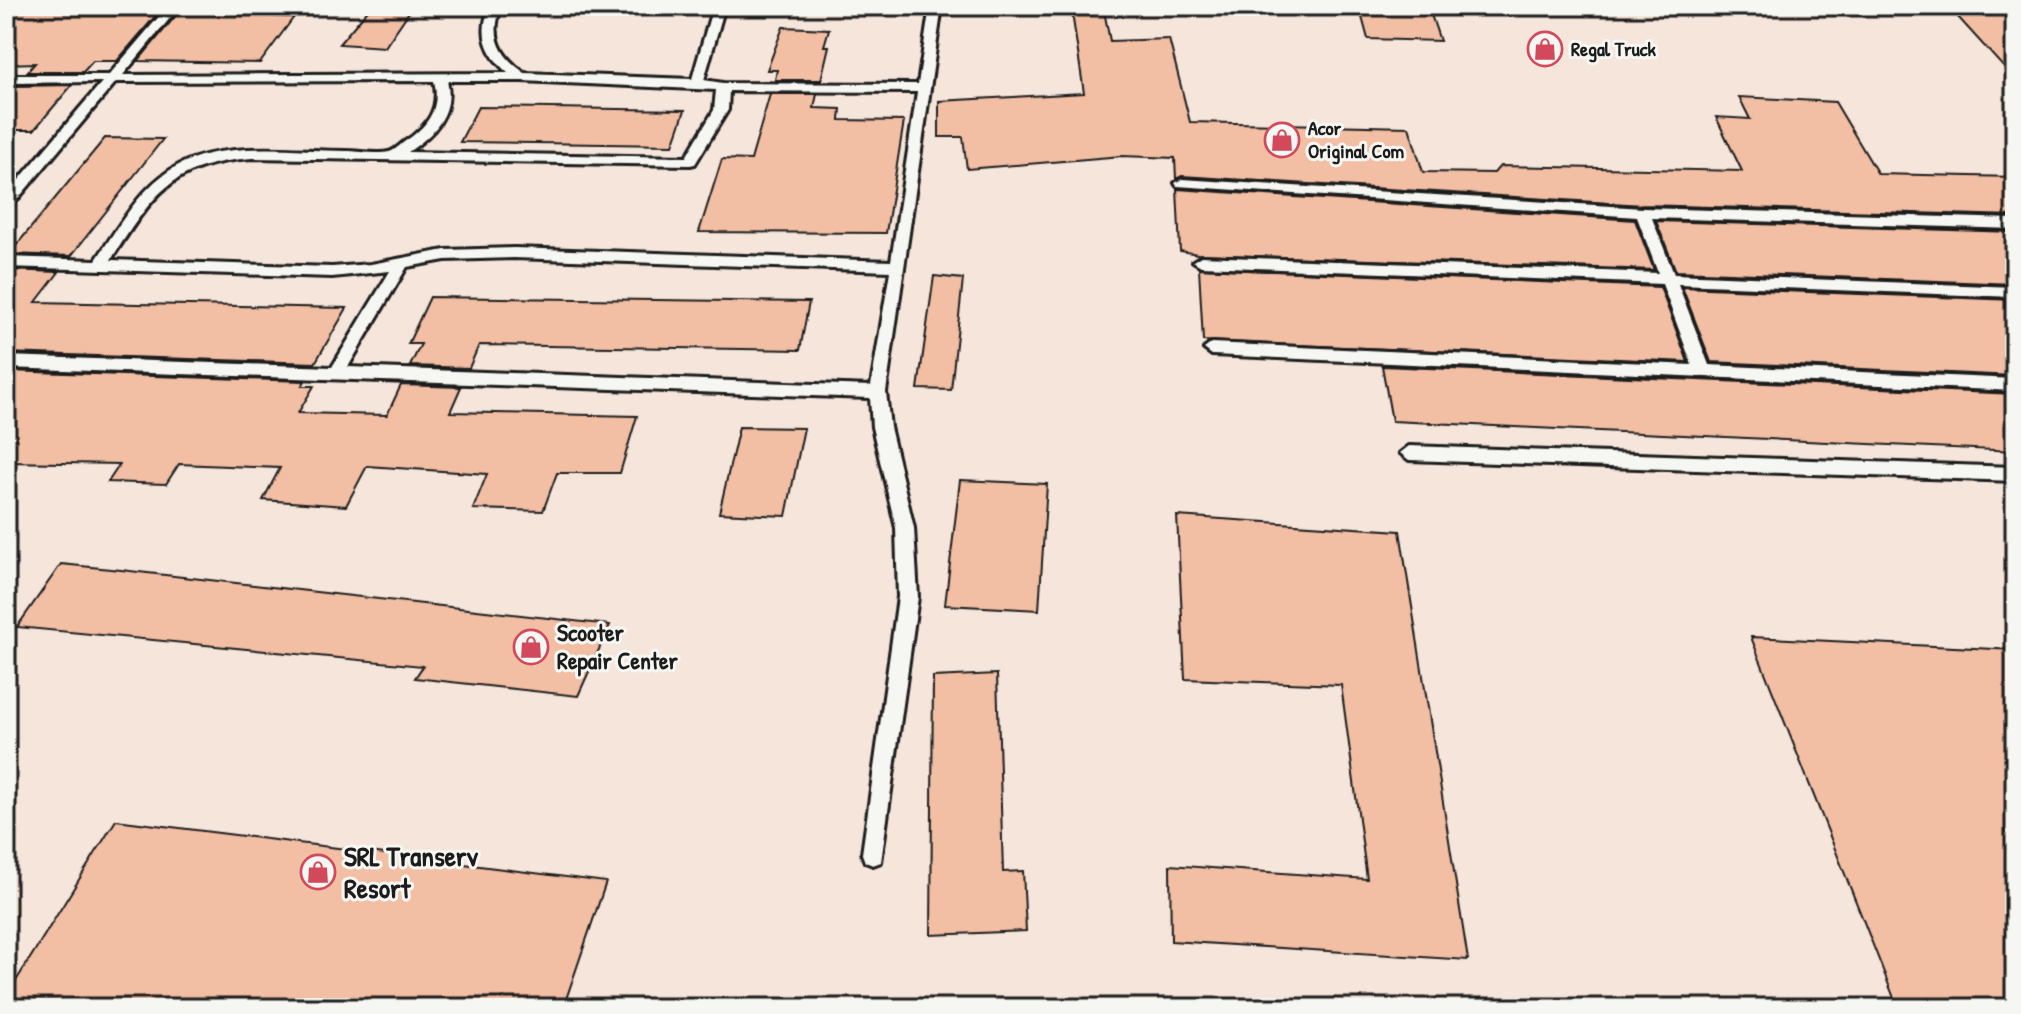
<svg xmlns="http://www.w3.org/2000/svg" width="2021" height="1014" viewBox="0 0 2021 1014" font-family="'Patrick Hand',sans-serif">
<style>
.building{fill:#f2bea4;stroke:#1c1c1c;stroke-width:2}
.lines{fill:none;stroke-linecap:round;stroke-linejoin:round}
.lane-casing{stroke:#1c1c1c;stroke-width:6}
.lane{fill:#f6f6f2;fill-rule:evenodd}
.labels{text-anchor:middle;stroke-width:6;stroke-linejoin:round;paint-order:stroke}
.far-poi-label{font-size:20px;font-weight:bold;fill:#1c1c1c;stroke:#f6f6f2;text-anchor:start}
.poi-label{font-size:24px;font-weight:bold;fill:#1c1c1c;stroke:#f6f6f2;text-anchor:start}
.near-poi-label{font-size:28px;font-weight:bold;fill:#1c1c1c;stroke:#f6f6f2;text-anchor:start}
</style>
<rect width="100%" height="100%" fill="#f5e5db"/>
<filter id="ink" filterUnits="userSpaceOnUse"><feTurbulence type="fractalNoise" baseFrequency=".0125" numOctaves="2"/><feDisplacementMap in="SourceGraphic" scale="16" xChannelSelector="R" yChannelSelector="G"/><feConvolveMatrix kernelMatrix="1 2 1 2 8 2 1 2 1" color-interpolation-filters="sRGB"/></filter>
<g filter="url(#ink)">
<g class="building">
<path d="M 22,6 L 108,6 L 101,14 L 158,13 L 117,61 L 93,61 L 83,72 L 27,72 L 35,63 L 6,64 L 6,12 L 17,12 Z"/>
<path d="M 371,6 L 413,6 L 385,47 L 339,44 Z"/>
<path d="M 1071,6 L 1103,6 L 1110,41 L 1169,39 L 1190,122 L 1409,127 L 1423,172 L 1494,173 L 1500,166 L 1742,171 L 1716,117 L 1750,119 L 1739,97 L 1835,102 L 1878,174 L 2015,177 L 2015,216 L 1643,205 L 1182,176 L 1176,179 L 1175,158 L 1122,156 L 967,169 L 963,137 L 939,137 L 939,101 L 1084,93 Z"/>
<path d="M 1359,6 L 1428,6 L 1440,41 L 1368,39 Z"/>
<path d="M 1948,6 L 2004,6 L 2015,18 L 2015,80 Z"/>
<path d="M 276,11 L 271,16 L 294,17 L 260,63 L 138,61 L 178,13 Z"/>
<path d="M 783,27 L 829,29 L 824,46 L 829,46 L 821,80 L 775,80 L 777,70 L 767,70 Z"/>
<path d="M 72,85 L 34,130 L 6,130 L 6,96 L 15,86 Z"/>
<path d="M 770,94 L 817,94 L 814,108 L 841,109 L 840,120 L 904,121 L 886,233 L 699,232 L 722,159 L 751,160 Z"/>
<path d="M 478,107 L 685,110 L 673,145 L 460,142 Z"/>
<path d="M 105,138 L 163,139 L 71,256 L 9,254 Z"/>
<path d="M 1177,189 L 1635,220 L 1654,270 L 1198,254 L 1180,251 Z"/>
<path d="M 1656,221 L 2015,232 L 2015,284 L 1676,271 Z"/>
<path d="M 1199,268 L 1660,287 L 1688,362 L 1203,341 Z"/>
<path d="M 6,270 L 59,272 L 36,302 L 347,308 L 315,363 L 6,353 Z"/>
<path d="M 934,276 L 963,279 L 951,390 L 918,389 Z"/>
<path d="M 1682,287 L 2015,300 L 2015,376 L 1711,362 Z"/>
<path d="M 430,297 L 809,302 L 800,350 L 479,345 L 469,368 L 410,366 L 421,344 L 408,344 Z"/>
<path d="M 1382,366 L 2015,394 L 2015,451 L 1392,421 Z"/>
<path d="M 6,371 L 305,381 L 302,386 L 314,386 L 298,413 L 387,415 L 401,385 L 461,387 L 450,412 L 637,416 L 620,473 L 557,473 L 543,511 L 473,509 L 487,474 L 367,466 L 346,506 L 263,500 L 280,468 L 179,464 L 166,484 L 108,482 L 120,464 L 6,462 Z"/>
<path d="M 739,427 L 804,428 L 786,516 L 719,513 Z"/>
<path d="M 960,480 L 1047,484 L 1039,610 L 945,605 Z"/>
<path d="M 1177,516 L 1400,531 L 1468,960 L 1171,941 L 1170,865 L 1367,879 L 1341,685 L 1185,679 Z"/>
<path d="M 61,564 L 121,570 L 610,625 L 578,696 L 415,678 L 423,666 L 17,627 Z"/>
<path d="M 1751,637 L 2015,650 L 2015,1008 L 1898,1008 Z"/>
<path d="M 997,674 L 1003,872 L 1023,871 L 1026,931 L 931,935 L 933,677 Z"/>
<path d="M 116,820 L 606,882 L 563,1008 L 6,1008 L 6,997 Z"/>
</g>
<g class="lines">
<g class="lane-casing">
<g id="lane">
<path d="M 168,6 L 180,6 L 123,75 L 508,73 C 486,54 478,34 490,6 L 502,6 C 489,35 500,56 525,73 L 692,79 L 713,6 L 725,6 L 704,80 L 723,83 L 918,84 L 930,6 L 942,6 L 886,392 L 890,427 L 914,528 L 918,597 L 881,862 L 873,865 L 865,862 L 862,854 L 898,597 L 896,528 L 872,427 L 870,398 L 6,368 L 6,356 L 332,367 L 390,271 L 332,277 L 6,267 L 6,257 L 96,260 C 122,221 146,176 192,159 C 240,142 296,151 346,151 C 359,151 377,155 389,152 C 394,151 400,145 404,142 C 427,127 441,109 434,81 L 116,82 L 11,207 L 6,209 L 6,195 L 102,82 L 6,83 L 6,75 L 109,75 ZM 447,81 L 522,81 L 716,90 L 714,110 L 686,157 L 408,152 C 433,135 455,114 447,81 ZM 729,91 L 917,92 L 891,261 L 514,248 L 445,250 L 371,264 L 332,267 L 111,260 C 152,196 171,164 252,158 L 690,165 L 695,164 L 728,110 ZM 514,258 L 890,271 L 871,386 L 348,367 L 407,267 L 445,260 Z"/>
<path d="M 1182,179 L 1643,208 L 2015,219 L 2015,229 L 1652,218 L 1674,274 L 2015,287 L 2015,297 L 1678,284 L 1709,365 L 2015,379 L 2015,391 L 1212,355 L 1204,349 L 1212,343 L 1692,365 L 1662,284 L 1201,266 L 1193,261 L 1201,256 L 1658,273 L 1637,217 L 1177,186 L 1175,183 Z"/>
<path d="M 1409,446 L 2015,467 L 2015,481 L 1409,460 L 1400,453 Z"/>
</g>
</g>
<use href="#lane" class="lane"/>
</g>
</g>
<defs>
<g id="shop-ring" transform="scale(1.8)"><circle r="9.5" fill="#f6f6f2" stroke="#d1495b" stroke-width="1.5"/><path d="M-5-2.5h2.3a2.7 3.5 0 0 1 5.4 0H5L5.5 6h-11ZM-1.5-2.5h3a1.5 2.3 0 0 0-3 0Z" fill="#d1495b"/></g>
</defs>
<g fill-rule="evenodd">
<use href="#shop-ring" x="1545" y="49"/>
<use href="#shop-ring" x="1282" y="140"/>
<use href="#shop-ring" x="531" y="647"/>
<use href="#shop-ring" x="318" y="872"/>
</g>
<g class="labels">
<g class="far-poi-label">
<text x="1571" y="56">Regal Truck</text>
<text x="1308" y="135">Acor<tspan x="1308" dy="23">Original Com</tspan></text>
</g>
<g class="poi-label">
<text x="557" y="641">Scooter<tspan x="557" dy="28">Repair Center</tspan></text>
</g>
<g class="near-poi-label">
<text x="344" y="866">SRL Transerv<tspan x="344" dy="32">Resort</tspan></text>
</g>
</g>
<rect width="2021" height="1014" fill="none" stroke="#f6f6f2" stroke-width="32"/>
<rect x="16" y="16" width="1989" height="982" fill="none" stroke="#1c1c1c" stroke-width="3" filter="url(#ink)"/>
</svg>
